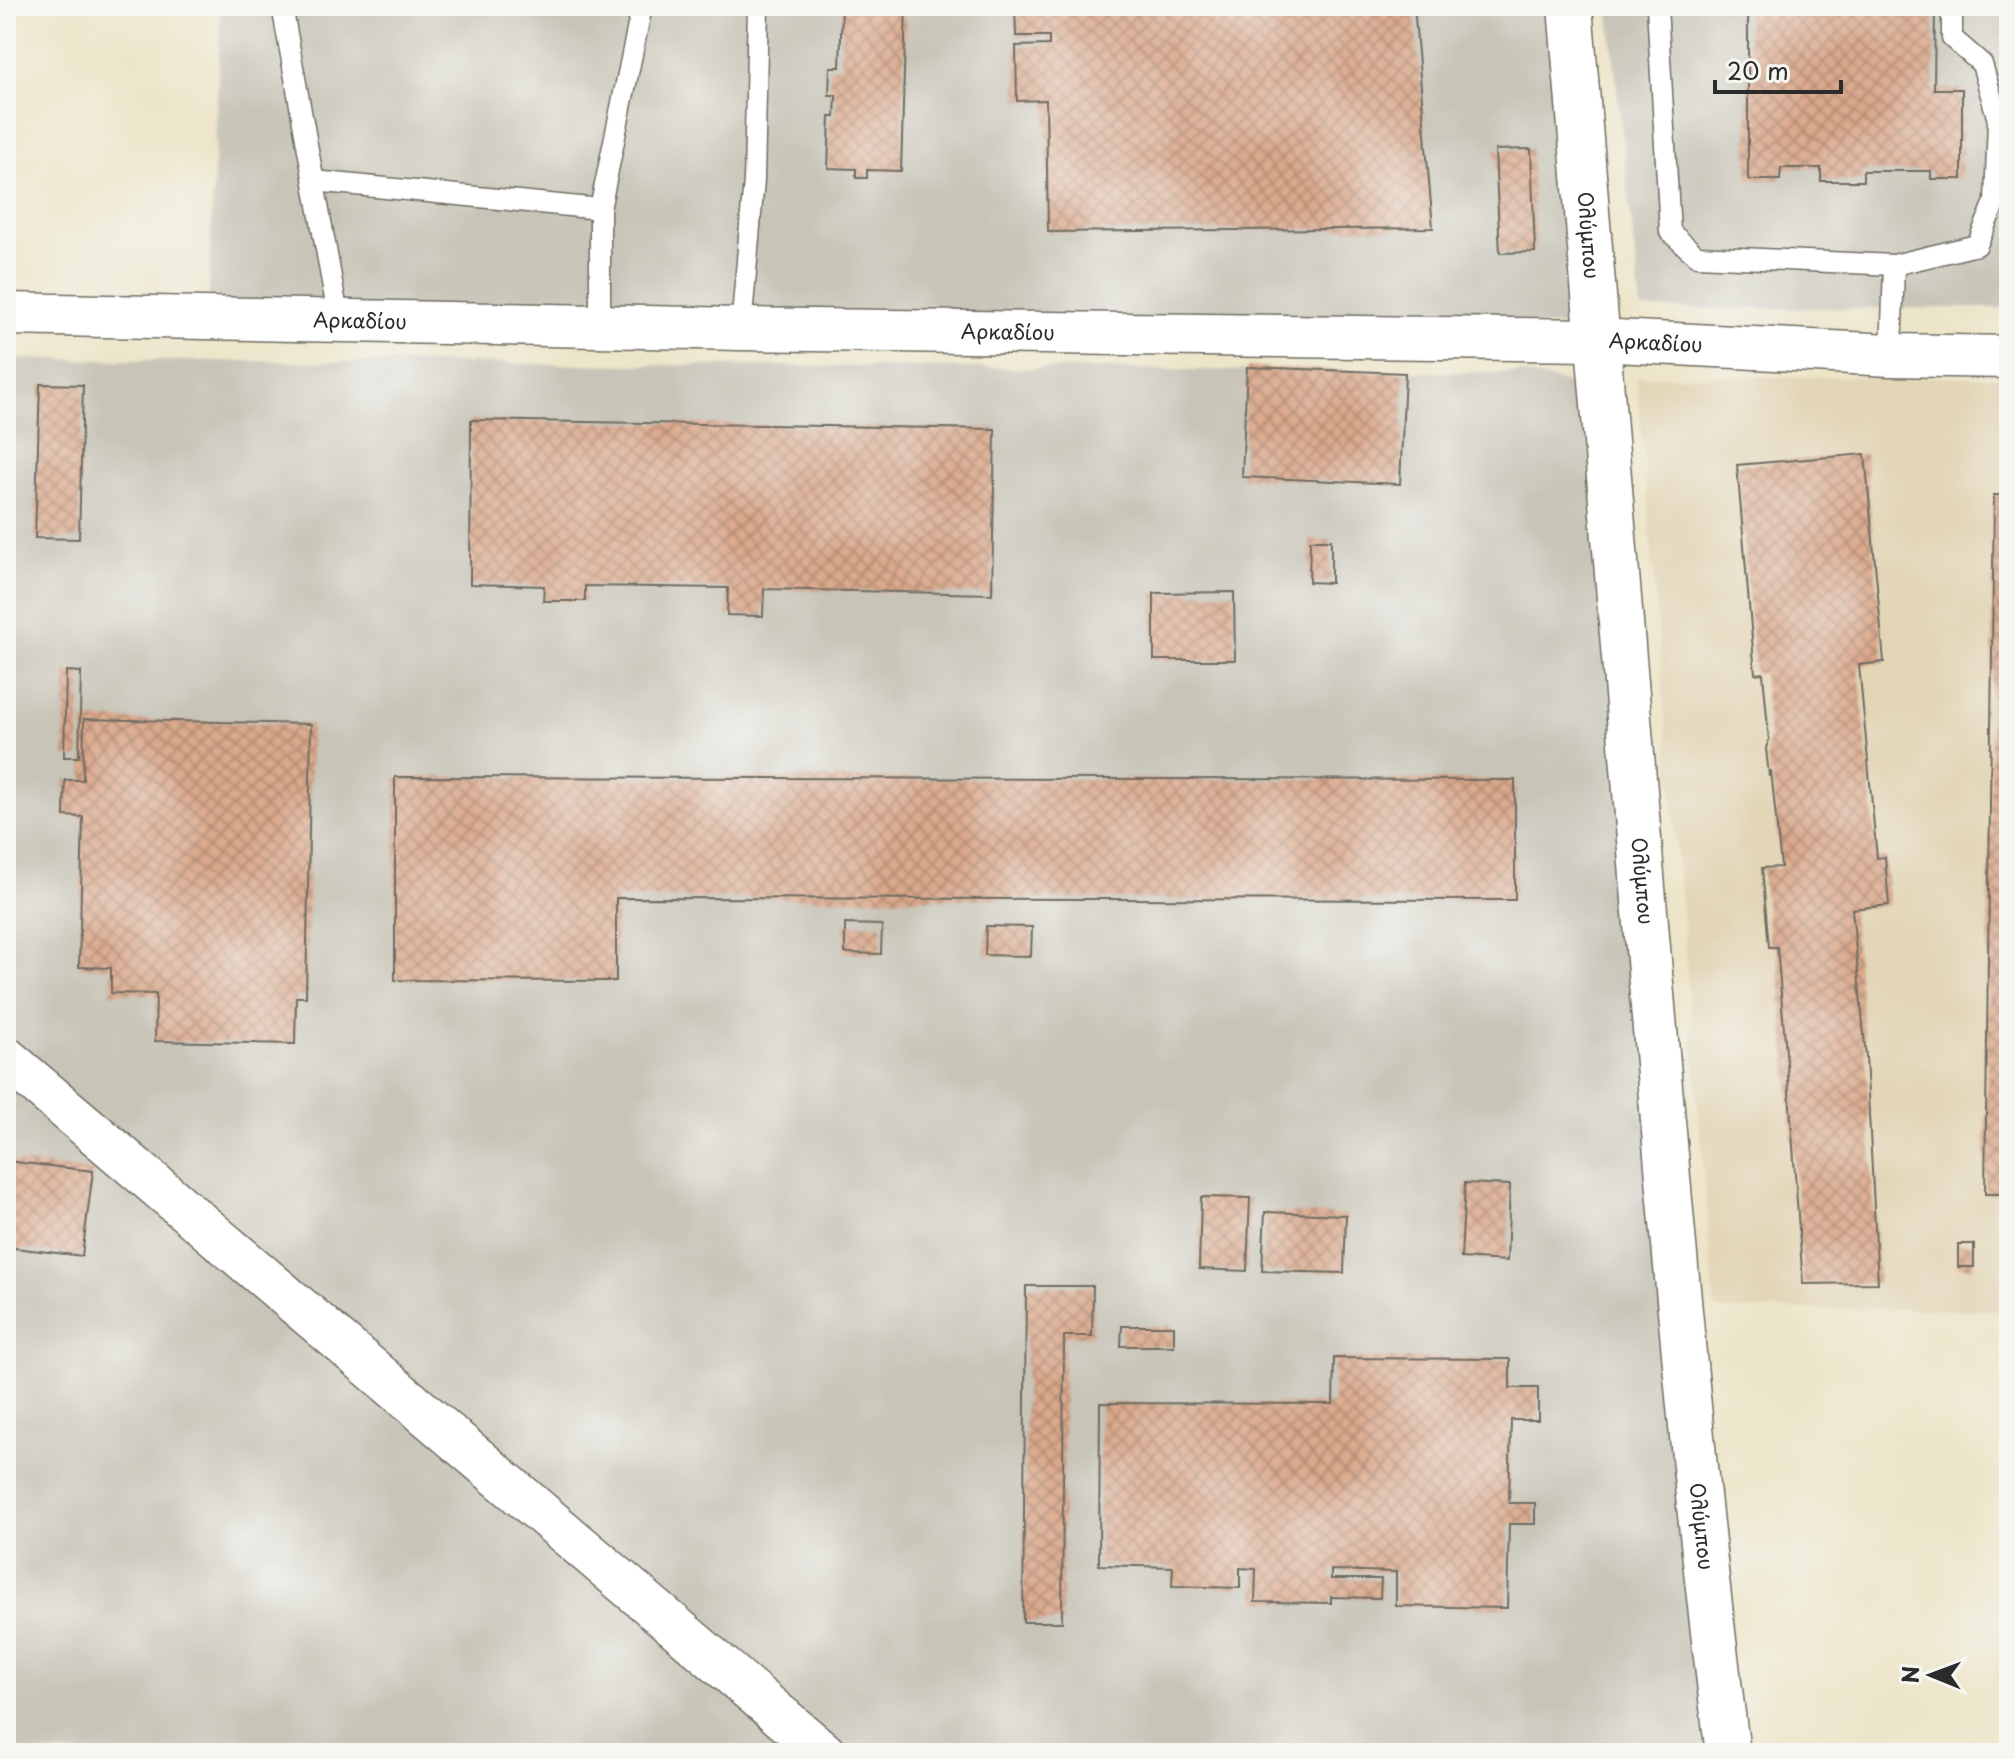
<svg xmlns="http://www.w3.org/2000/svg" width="2015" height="1759" viewBox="0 0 2015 1759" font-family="'Playpen Sans',sans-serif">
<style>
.built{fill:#e3d6b7}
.industrial{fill:#c8c4b8}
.building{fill:url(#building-cross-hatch)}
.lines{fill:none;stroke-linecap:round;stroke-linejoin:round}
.lane-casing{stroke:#6f6c62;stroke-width:23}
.street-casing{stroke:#6f6c62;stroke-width:45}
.secondary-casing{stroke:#6f6c62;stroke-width:47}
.lane{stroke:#fff;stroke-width:20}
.street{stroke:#fff;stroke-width:42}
.secondary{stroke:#fff;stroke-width:44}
.labels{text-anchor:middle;stroke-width:7;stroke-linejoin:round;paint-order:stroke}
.street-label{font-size:20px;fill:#2b2b2b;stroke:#f6f6f2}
</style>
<defs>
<pattern id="building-cross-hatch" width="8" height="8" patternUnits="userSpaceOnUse" patternTransform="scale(2)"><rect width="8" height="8" fill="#dba98c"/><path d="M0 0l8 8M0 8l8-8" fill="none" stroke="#b28a73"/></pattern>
</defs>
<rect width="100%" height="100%" fill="#f6f6f2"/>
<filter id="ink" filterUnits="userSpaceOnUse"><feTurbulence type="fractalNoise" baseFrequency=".0125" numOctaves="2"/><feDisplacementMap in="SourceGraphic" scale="16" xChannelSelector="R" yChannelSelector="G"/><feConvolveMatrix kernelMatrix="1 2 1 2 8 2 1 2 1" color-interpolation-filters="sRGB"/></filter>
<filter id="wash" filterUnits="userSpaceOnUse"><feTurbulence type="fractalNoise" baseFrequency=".006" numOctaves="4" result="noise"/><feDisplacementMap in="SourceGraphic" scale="32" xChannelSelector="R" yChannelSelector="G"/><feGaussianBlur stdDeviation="1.8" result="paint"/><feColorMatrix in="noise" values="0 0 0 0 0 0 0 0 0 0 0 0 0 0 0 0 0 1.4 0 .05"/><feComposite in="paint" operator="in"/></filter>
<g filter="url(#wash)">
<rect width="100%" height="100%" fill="#ede5c9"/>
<path class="built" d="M 1637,376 L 2009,377 L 2009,1311 L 1908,1309 L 1715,1310 Z"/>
<g class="industrial">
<path d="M 221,6 L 1552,6 L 1577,315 L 1564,326 L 208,308 Z"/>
<path d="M 1608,6 L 2009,6 L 2009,308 L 1641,309 Z"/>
<path d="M 6,359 L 1521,373 L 1572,384 L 1586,396 L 1714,1753 L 6,1753 Z"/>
</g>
<g id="blocks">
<g class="building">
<path d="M 842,6 L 906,6 L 901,171 L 867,170 L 867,178 L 856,178 L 856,169 L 828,168 L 830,117 L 835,117 L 836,95 L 829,95 L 830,67 L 840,67 Z"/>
<path d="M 1015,6 L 1414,6 L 1433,228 L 1048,232 L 1046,100 L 1017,101 L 1016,46 L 1049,45 L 1049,36 L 1016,36 Z"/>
<path d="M 1748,6 L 1935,6 L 1934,89 L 1962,89 L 1962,179 L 1931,179 L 1931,171 L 1863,171 L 1863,181 L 1821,181 L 1821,168 L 1781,168 L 1780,180 L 1748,180 Z"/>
<path d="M 1531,149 L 1535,252 L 1500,253 L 1495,150 Z"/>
<path d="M 1247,367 L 1405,373 L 1400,484 L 1242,477 Z"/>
<path d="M 40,384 L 83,385 L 79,539 L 35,538 Z"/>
<path d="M 471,420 L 995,429 L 992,594 L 764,589 L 763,616 L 727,615 L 728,588 L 585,586 L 585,601 L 543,601 L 544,586 L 470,584 Z"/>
<path d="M 1865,454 L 1884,662 L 1859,665 L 1877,858 L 1885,857 L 1889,905 L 1852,909 L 1866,1057 L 1878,1283 L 1803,1284 L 1787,1064 L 1777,947 L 1769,947 L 1762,868 L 1781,867 L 1771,770 L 1769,777 L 1766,748 L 1769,740 L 1763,673 L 1755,674 L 1737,465 Z"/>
<path d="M 1994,495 L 2009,495 L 2009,1194 L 1985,1194 Z"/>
<path d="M 1310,540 L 1331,540 L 1331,583 L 1309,582 Z"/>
<path d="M 1234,592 L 1235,660 L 1154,660 L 1154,593 Z"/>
<path d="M 66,671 L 81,672 L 79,757 L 64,757 Z"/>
<path d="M 84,719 L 311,724 L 306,997 L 296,997 L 295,1044 L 155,1041 L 156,994 L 111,993 L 111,968 L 79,967 L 83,817 L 64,816 L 65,780 L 83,780 Z"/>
<path d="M 395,777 L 1515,780 L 1515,900 L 616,898 L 616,981 L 395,980 Z"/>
<path d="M 845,924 L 882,925 L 881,954 L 845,953 Z"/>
<path d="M 986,926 L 1032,927 L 1031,956 L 985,955 Z"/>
<path d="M 6,1161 L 93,1171 L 82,1256 L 6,1247 Z"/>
<path d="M 1465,1183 L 1510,1185 L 1507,1261 L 1461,1258 Z"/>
<path d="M 1201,1197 L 1250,1198 L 1247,1271 L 1199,1269 Z"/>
<path d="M 1265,1212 L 1346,1215 L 1344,1273 L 1262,1271 Z"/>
<rect x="1958" y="1244" width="16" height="23"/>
<path d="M 1026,1286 L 1093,1286 L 1092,1336 L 1064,1336 L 1062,1622 L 1023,1622 Z"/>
<path d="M 1122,1326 L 1174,1326 L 1174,1346 L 1121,1346 Z"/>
<path d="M 1334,1358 L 1510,1359 L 1510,1388 L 1538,1388 L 1538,1420 L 1511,1420 L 1509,1503 L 1535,1503 L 1535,1524 L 1509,1524 L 1507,1608 L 1396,1606 L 1396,1572 L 1331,1570 L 1331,1579 L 1381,1579 L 1380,1598 L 1331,1597 L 1331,1603 L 1255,1602 L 1256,1569 L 1240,1568 L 1240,1588 L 1172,1586 L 1173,1567 L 1099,1565 L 1100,1403 L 1333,1404 Z"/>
</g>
</g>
</g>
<g filter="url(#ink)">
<use href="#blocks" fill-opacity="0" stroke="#6f6c62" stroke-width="2"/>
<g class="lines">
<g class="lane-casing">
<g id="lane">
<path d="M 282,6 L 339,321"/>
<path d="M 1657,6 L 1670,232 L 1697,256 L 1894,265 L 1977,245 L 1995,202 L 1998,120 L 1982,64 L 1952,38 L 1952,6"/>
<path d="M 314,181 L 600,209"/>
<path d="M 600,326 L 600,209 L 642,6"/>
<path d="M 741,329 L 754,180 L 758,6"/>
<path d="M 1891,355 L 1894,265"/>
</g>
</g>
<g class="street-casing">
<g id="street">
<path id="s1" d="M 6,314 L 741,329 L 1596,340 L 1891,355 L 2009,357"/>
<path d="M 6,1058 L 824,1753"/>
</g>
</g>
<g class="secondary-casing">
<g id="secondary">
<path id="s2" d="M 1570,6 C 1595,328 1622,650 1650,972 C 1673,1233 1694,1494 1728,1753"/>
</g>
</g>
<use href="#lane" class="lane"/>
<use href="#street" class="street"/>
<use href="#secondary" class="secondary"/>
</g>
</g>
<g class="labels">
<g class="street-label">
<text dy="7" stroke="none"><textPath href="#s2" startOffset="230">Ολύμπου</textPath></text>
<text dy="7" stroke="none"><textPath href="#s1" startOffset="354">Αρκαδίου</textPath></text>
<text dy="7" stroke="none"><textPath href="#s1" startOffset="1002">Αρκαδίου</textPath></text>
<text dy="7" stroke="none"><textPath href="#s1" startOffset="1650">Αρκαδίου</textPath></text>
<text dy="7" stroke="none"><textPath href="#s2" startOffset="878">Ολύμπου</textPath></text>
<text dy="7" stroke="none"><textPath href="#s2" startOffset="1526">Ολύμπου</textPath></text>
</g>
</g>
<rect width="2015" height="1759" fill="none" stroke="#f6f6f2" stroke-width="32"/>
<g transform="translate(1931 1675) rotate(271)" stroke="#f6f6f2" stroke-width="6" paint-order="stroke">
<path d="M0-6L14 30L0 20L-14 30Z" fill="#2b2b2b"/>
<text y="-12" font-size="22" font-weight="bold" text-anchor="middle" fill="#2b2b2b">N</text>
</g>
<path d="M1715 80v12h126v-12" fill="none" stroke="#2b2b2b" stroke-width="4"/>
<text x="1727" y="80" font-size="24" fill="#2b2b2b" stroke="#f6f6f2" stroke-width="6" paint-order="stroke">20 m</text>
</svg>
